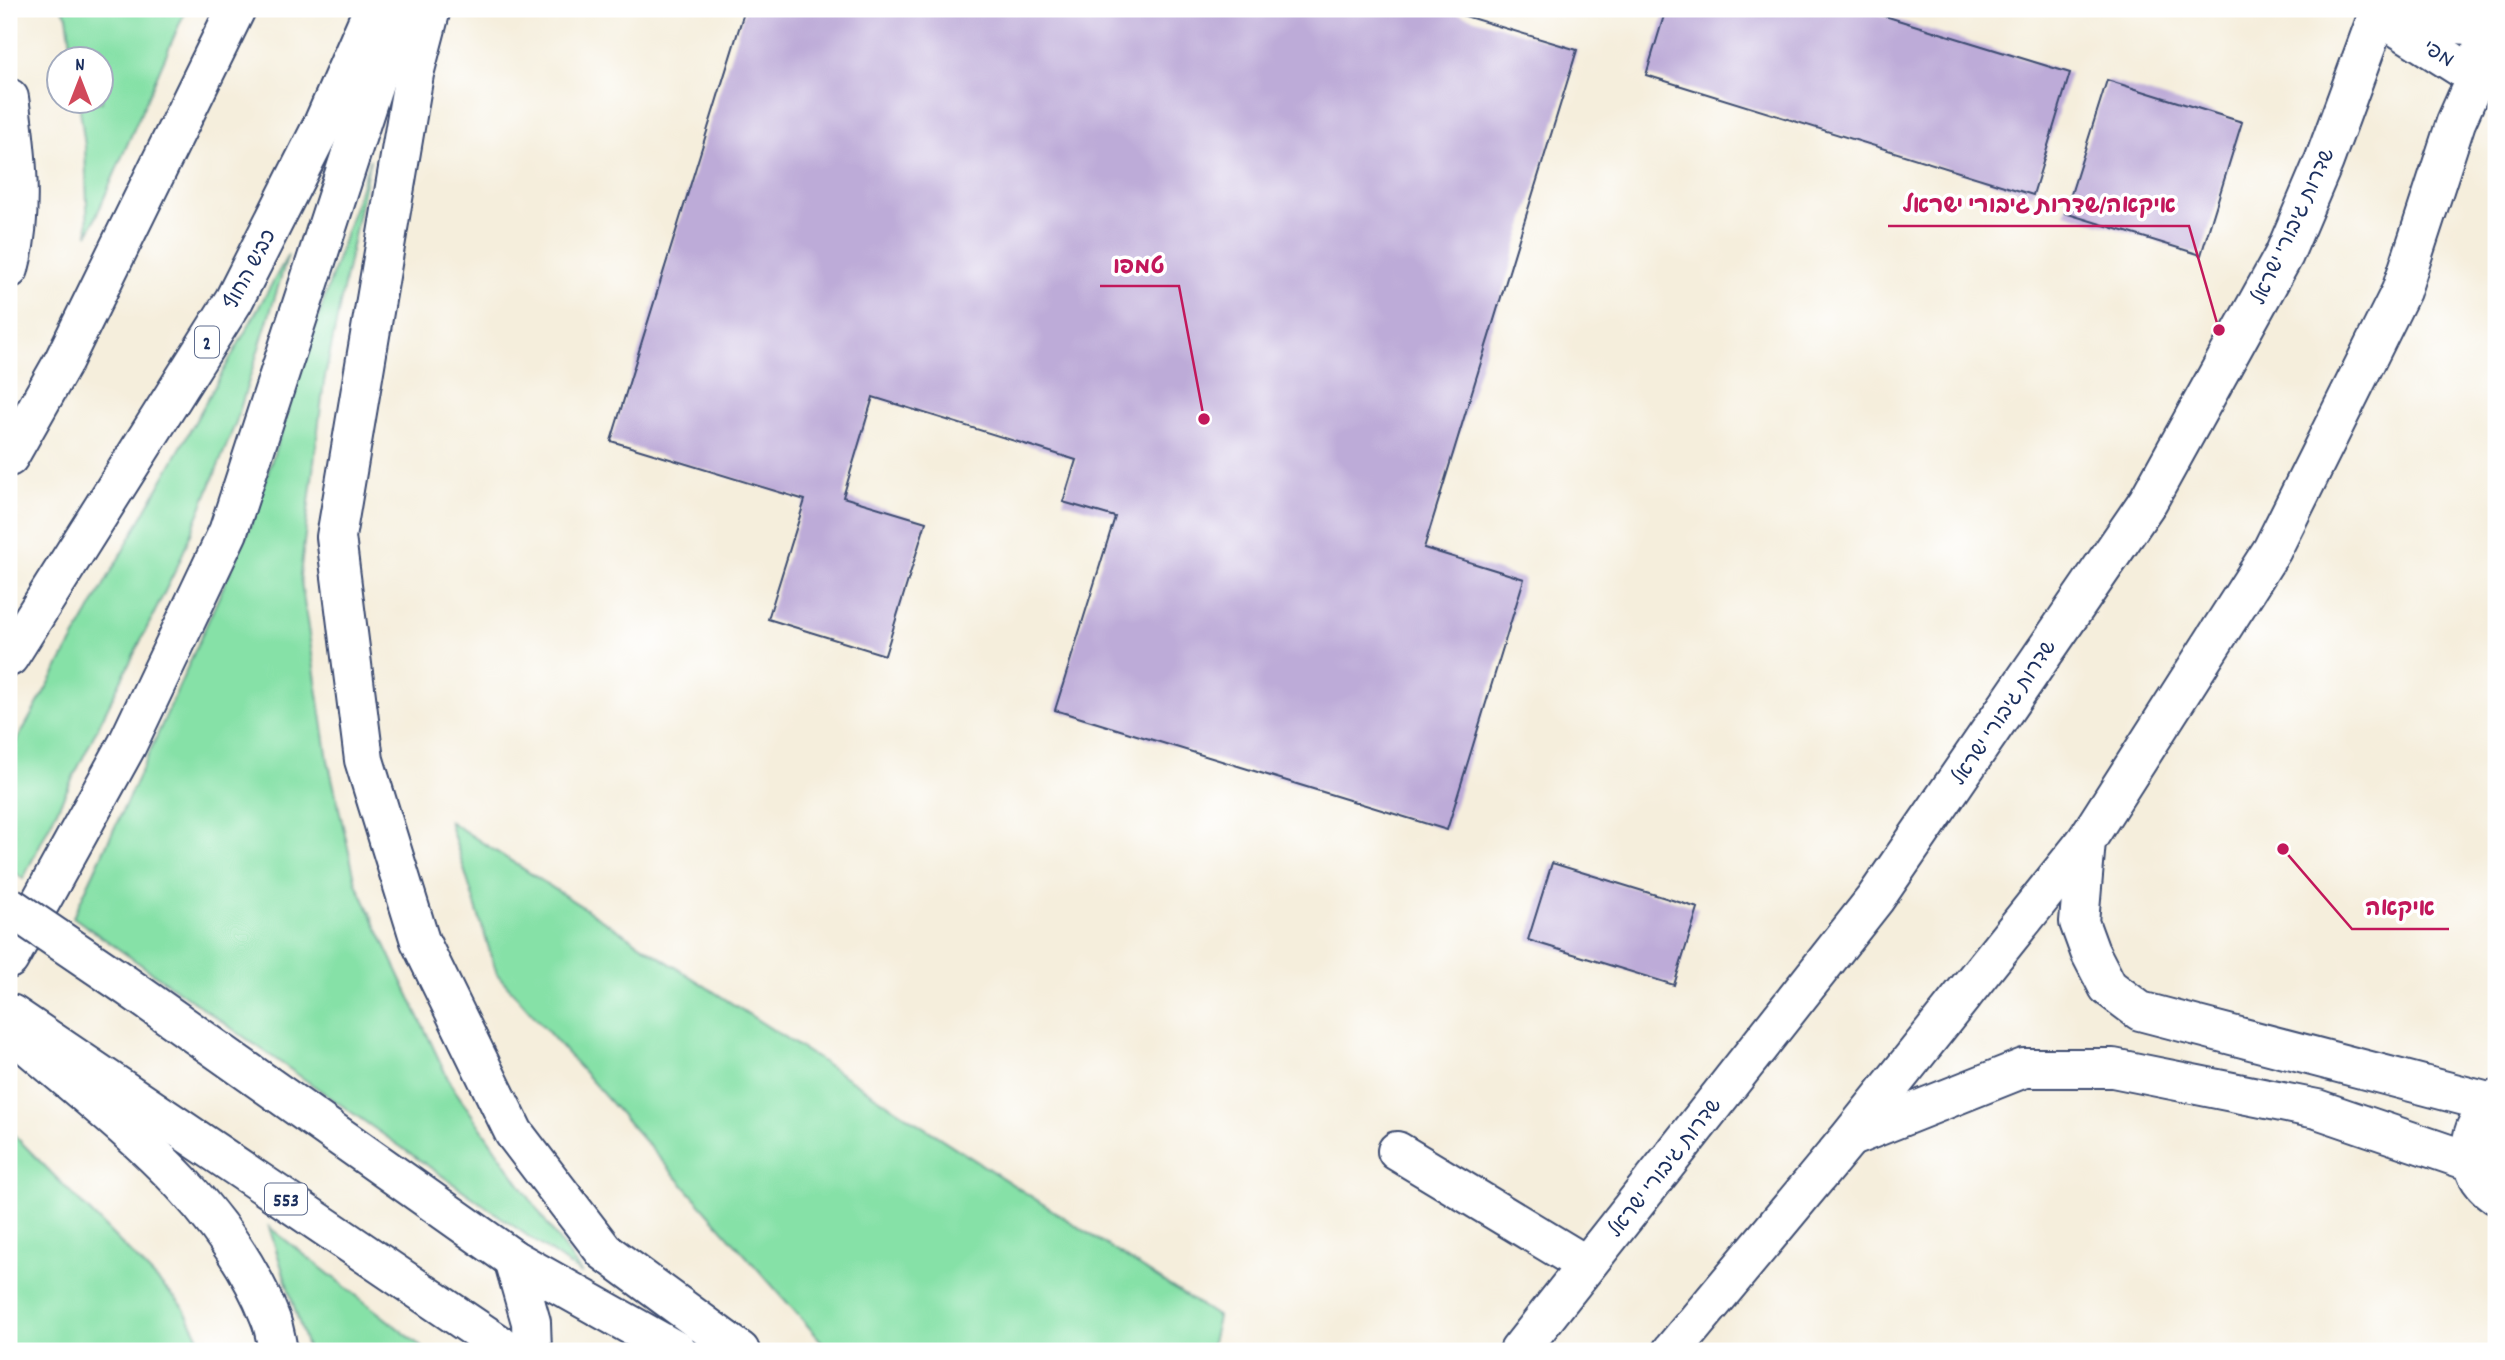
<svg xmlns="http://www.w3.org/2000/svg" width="2505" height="1360" viewBox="0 0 2505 1360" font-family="Dekko,'Playpen Sans Hebrew',sans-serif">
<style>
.green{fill:#86e1a7;stroke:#508882;stroke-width:2}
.building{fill:#bdabd8}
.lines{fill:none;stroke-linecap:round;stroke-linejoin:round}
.minor-casing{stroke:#3c4c71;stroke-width:42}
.major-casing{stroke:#3c4c71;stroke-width:42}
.highway-casing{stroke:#3c4c71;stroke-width:42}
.minor{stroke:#fff;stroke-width:38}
.major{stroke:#fff;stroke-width:38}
.highway{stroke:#fff;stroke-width:38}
.major-bridge-casing{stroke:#3c4c71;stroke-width:42;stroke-linecap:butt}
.major-bridge{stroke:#fff;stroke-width:38}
.labels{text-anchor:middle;stroke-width:7;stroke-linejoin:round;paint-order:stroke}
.shield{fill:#fff;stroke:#5f6d8e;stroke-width:2}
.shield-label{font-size:19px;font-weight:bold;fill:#1b2f5e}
.street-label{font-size:21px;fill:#1b2f5e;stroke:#fff}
.leader{fill:none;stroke:#c2185b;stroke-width:2.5}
.callout-dot{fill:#c2185b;stroke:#fff;stroke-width:2.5}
.callout-label{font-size:23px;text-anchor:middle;font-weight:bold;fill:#c2185b;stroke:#fff;stroke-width:7;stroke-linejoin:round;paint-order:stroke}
</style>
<rect width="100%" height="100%" fill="#fff"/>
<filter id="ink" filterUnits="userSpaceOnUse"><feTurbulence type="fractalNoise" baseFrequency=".0143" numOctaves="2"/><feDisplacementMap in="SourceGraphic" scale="14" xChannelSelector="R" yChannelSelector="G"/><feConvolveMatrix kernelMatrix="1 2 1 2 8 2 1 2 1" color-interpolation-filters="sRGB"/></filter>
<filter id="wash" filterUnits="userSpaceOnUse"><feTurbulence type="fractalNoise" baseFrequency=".00686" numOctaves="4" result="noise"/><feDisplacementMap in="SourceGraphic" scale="28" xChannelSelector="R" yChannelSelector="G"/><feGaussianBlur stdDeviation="1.57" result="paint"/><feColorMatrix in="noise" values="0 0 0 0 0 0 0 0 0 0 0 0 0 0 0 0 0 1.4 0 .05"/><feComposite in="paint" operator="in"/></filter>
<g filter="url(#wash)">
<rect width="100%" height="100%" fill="#f5eedc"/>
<g class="green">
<path d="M 62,9 L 186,9 L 88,235 L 85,146 L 79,102 L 102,102 L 102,60 L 73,59 L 67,16 Z"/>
<path d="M 370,159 L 324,382 L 300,575 L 328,760 L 356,883 L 450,1083 L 582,1274 L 73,917 L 148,756 L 250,527 Z"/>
<path d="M 288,255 L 236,422 L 178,565 L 23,879 L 9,868 L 9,755 Z"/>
<path d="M 449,821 L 1218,1317 L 1210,1351 L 830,1351 L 497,974 Z"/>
<path d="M 9,1130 L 182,1305 L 206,1351 L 9,1351 Z"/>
<path d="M 269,1227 L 427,1351 L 308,1351 Z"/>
</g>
<g id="blocks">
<g class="building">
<path d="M 745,9 L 1442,9 L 1577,50 L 1424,548 L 1524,579 L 1447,830 L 1055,710 L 1115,517 L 1063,502 L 1076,460 L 873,397 L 843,497 L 926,522 L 885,655 L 768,619 L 805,500 L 611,441 Z"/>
<path d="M 1666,9 L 1862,9 L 2070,73 L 2033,195 L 1646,75 Z"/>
<path d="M 2107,80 L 2242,122 L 2201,255 L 2065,213 Z"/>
<path d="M 1552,863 L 1698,908 L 1674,985 L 1528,940 Z"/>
</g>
</g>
</g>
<g filter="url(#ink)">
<use href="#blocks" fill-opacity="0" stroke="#3c4c71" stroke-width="2"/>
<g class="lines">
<g class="minor-casing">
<g id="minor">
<path d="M 2378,15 L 2476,77 L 2496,84"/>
<path d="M 2388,16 L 2485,27 L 2496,31"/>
<path d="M 2086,841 L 2079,922 L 2090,952 L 2108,987 L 2140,1011 L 2492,1103"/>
<path d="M 2496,1100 C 2466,1126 2460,1170 2496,1195"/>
<path d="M 1851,1137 L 2024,1068 L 2113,1068 L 2317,1109 L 2472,1162"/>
<path d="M 1397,1151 L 1586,1265"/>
<path d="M 1519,1351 L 1875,899 L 2148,501 L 2284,255 L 2324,161 L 2380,9"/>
<path d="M 1672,1351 L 1849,1138 L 2086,841 L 2272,550 L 2401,291 L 2456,122 L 2476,77 L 2490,9"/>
</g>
</g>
<g class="major-casing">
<g id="major">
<path d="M 124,984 L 513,1259 L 677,1351"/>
<path d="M 11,1014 L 509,1351"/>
</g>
</g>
<g class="highway-casing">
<g id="highway">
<path d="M 431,9 L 414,74 L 336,537 L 364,760 L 420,941 L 514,1133 L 604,1251 L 740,1351"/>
<path d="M 9,98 C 17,154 24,213 9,269"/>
<path d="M 9,457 L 64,360 L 236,9"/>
<path d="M 9,657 L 234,300 L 322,126 L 373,9"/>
<path d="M 9,959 L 127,745 L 228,532 L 398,9"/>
<path d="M 9,1029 C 104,1113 221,1193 269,1315 C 274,1326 276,1339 278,1351"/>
<path d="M 513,1259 L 531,1322 L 532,1351"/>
</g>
</g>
<use href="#minor" class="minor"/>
<use href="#major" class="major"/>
<use href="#highway" class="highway"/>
<g class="major-bridge-casing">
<path id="major-bridge" d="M 9,906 L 124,984"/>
</g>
<use href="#major-bridge" class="major-bridge"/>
</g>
</g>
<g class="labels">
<g class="shield">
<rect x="195" y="326.5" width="24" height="31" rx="5"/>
<rect x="265" y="1183.5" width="42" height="31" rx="5"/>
</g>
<g class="shield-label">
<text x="207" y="349">2</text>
<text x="286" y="1206">553</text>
</g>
<g class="street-label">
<text transform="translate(2439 53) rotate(32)" y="7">מפי</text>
<text transform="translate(2292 226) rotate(-65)" y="7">שדרות גיבורי ישראל</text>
<text transform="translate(249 269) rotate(-62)" y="7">כביש החוף</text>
<text transform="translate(2003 712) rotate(-56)" y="7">שדרות גיבורי ישראל</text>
<text transform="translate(1664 1167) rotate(-52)" y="7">שדרות גיבורי ישראל</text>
</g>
</g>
<path class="leader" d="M2219 330L2189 226H1888M1204 419L1179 286H1100M2283 849L2352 929H2449"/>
<g class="callout-dot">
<circle cx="2219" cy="330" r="7"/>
<circle cx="1204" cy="419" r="7"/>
<circle cx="2283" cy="849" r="7"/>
</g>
<g class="callout-label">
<text x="2039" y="212">איקאה/שדרות גיבורי ישראל</text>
<text x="1139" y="273">טמפו</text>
<text x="2400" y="915">איקאה</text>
</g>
<rect width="2505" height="1360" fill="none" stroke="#fff" stroke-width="35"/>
<g transform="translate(80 80)"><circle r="33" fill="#ffffff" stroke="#a4acbf" stroke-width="2"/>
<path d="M0-5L12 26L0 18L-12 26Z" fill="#d1495b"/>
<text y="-10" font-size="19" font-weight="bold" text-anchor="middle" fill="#1b2f5e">N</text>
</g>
</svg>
